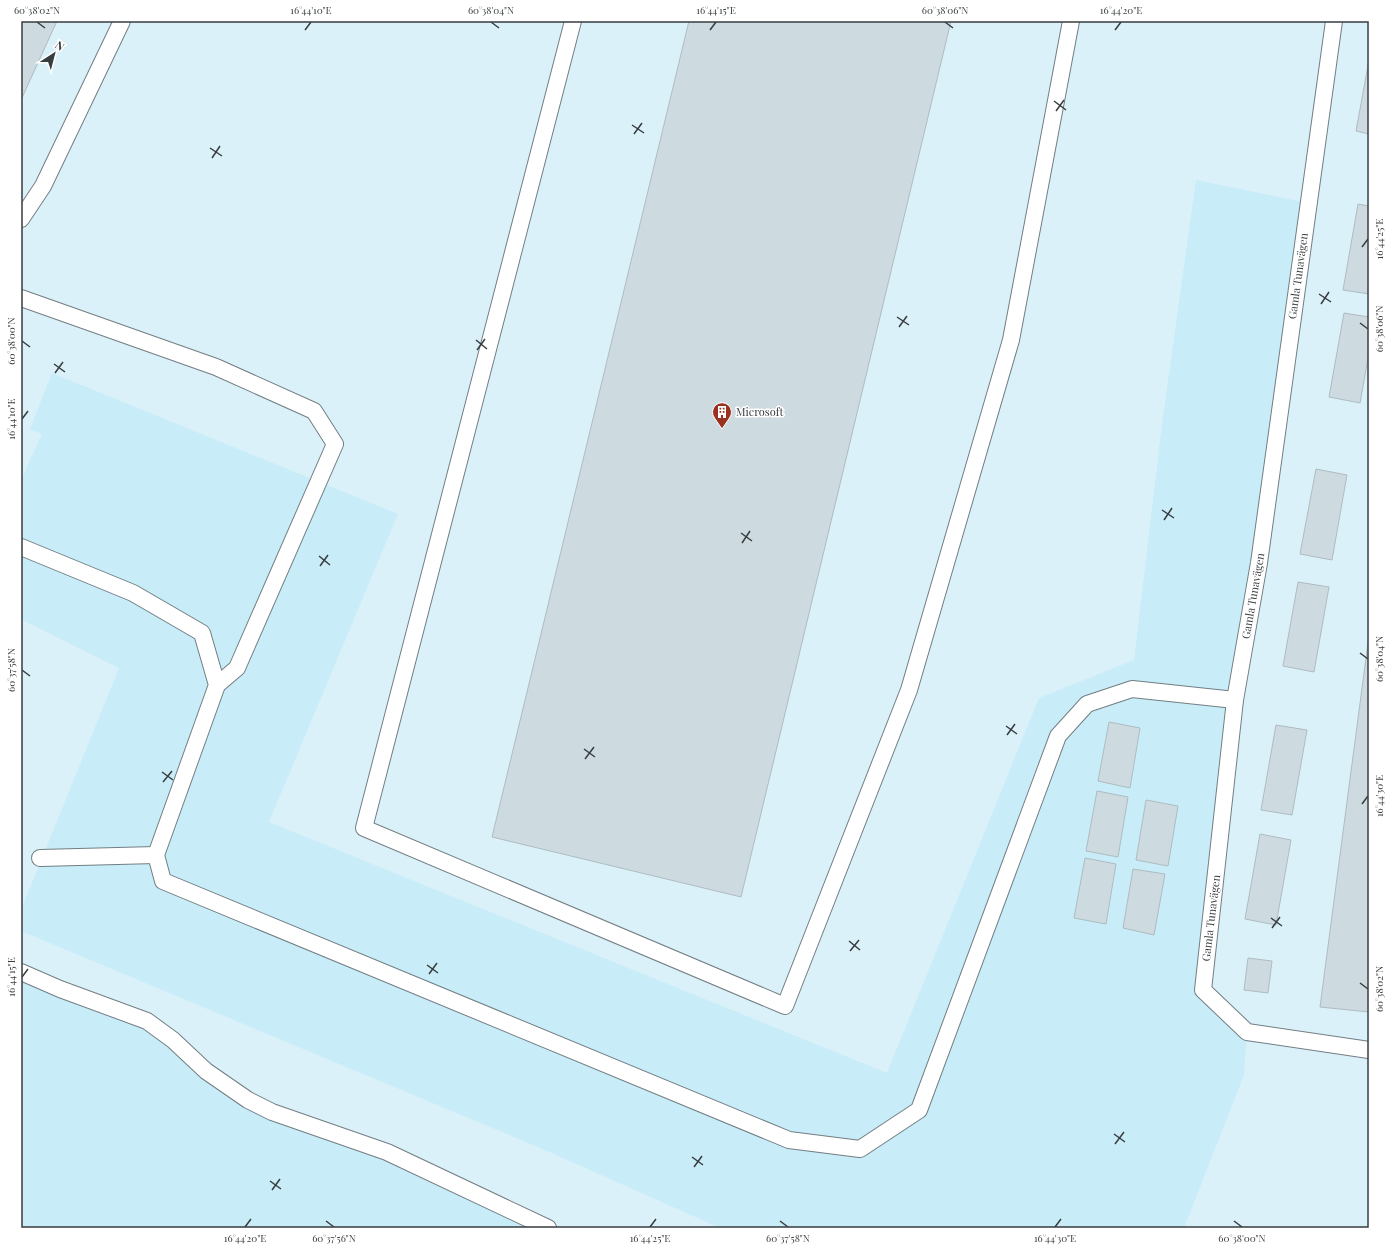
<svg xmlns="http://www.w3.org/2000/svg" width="1390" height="1249" viewBox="0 0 1390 1249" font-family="'Playfair Display',serif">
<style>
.built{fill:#dbf1f9}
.green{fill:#c8ecf8}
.building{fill:#cddbe0;stroke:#aebcc1}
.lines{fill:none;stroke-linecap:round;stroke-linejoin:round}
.service-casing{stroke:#727e83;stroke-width:18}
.service{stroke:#fff;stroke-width:16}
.ticks{fill:none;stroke:#383d3f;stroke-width:1.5}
.labels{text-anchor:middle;stroke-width:3;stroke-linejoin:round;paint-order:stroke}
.street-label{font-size:11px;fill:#383d3f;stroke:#fff}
.poi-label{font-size:11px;fill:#383d3f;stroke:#fff;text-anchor:start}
.neatline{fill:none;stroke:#383d3f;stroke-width:1.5}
.ticks-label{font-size:10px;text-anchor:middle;fill:#383d3f}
</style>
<rect width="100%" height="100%" fill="#eefafe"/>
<path class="built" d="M 21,21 L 1369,21 L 1369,1228 L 548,1228 L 302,1122 L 21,972 Z"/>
<g class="green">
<path d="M 1196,180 L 1308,203 L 1203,990 L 1247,1032 L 1244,1075 L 1184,1228 L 720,1228 L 545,1150 L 21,931 L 21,910 L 119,668 L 21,619 L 21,480 L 42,434 L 30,429 L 52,373 L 398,514 L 269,822 L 887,1073 L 1039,698 L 1134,660 L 1162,424 Z"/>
<path d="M 21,972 L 124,1012 L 248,1100 L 548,1228 L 21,1228 Z"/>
</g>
<g class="building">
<path d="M 21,21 L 57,21 L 21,100 Z"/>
<path d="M 689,21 L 951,21 L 741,897 L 492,837 Z"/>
<path d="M 1369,60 L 1369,134 L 1356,131 Z"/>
<path d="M 1358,204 L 1369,206 L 1369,294 L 1343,290 Z"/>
<path d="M 1344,313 L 1369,317 L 1369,353 L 1360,403 L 1329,397 Z"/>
<path d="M 1316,469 L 1347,475 L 1332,560 L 1300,554 Z"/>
<path d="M 1298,582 L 1329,587 L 1314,672 L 1283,666 Z"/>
<path d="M 1369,635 L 1369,1012 L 1320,1007 Z"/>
<path d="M 1109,722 L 1140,728 L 1130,788 L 1098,781 Z"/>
<path d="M 1276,725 L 1307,730 L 1292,815 L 1261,810 Z"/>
<path d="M 1097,791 L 1128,797 L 1118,857 L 1086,851 Z"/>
<path d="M 1146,800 L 1178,806 L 1168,866 L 1136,860 Z"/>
<path d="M 1260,834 L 1291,840 L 1276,925 L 1245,919 Z"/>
<path d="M 1085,858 L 1116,864 L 1106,924 L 1074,918 Z"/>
<path d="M 1133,869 L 1165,874 L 1154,935 L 1123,928 Z"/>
<path d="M 1248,958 L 1272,961 L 1268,993 L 1244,990 Z"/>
</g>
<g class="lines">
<g class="service-casing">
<g id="service">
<path d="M 573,21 L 364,828 L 785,1006 L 909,690 L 1011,340 L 1071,21"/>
<path d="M 1334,21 L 1259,563 L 1235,700 L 1203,990 L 1247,1032 L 1369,1050"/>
<path d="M 21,219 L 43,186 L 122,21"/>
<path d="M 21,298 L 216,367 L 314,411 L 335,444 L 237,668 L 217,685"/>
<path d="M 21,547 L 133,593 L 202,633 L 217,685 L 156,855 L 163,881 L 789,1140 L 860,1149 L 919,1110 L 1058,736 L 1087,704 L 1132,689 L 1235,700"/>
<path d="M 40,858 L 156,855"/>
<path d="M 21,972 L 60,989 L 147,1021 L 173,1040 L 206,1071 L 248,1100 L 272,1112 L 387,1152 L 548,1228"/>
</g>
</g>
<use href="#service" class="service"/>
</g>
<path class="ticks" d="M 37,22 L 45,28M 491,22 L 499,28M 945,22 L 953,28M 305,30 L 311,22M 710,30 L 716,22M 1115,30 L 1121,22M 1054,101 L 1066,110M 1056,111 L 1064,100M 632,125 L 644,133M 634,134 L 642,123M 210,148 L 222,156M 212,158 L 220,146M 1362,247 L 1368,239M 1319,294 L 1331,302M 1321,304 L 1329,292M 897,317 L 909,325M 1360,323 L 1368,329M 899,327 L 907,316M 476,340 L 487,349M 22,341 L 30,347M 477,350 L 485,339M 54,364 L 65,372M 55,373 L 63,362M 22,419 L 28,411M 1162,510 L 1174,518M 1164,520 L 1172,508M 741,533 L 752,541M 742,543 L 750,531M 319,556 L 330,565M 320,566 L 328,555M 1360,653 L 1368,659M 22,670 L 30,676M 1006,726 L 1017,734M 1007,735 L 1015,724M 584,749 L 595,757M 585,759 L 594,747M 162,772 L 173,780M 163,782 L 172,771M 1362,804 L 1368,796M 1271,918 L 1282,926M 1272,928 L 1280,917M 849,941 L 860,950M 850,951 L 859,940M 427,965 L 438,973M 429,974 L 437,963M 22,977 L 28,969M 1360,983 L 1368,989M 1114,1134 L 1125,1142M 1115,1144 L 1124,1132M 692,1157 L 703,1165M 694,1167 L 702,1156M 270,1181 L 281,1189M 272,1190 L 280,1179M 326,1221 L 334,1227M 780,1221 L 788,1227M 1234,1221 L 1242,1227M 245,1227 L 251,1219M 650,1227 L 656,1219M 1055,1227 L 1061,1219"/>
<defs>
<g id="building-pin" transform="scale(1)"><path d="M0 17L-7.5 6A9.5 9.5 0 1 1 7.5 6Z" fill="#9a301f" stroke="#fff"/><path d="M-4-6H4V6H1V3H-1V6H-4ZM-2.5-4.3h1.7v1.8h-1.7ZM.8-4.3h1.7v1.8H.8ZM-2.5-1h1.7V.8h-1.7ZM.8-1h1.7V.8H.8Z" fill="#fff"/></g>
</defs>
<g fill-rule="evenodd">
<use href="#building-pin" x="722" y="412"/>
</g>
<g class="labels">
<g class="street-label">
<text transform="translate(1298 276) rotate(-82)" y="4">Gamla Tunavägen</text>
<text transform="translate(1253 596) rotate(-80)" y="4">Gamla Tunavägen</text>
<text transform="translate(1211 918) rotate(-83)" y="4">Gamla Tunavägen</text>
</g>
<g class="poi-label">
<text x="736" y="416">Microsoft</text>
</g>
</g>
<rect width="1390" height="1249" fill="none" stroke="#ffffff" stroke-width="44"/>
<g transform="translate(54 54) rotate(36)" stroke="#ffffff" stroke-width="3" paint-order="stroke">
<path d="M0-3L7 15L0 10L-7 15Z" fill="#383d3f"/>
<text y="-6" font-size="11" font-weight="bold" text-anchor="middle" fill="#383d3f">N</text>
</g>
<rect x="22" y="22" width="1346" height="1205" class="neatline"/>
<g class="ticks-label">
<text x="37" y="14">60°38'02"N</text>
<text x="311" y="14">16°44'10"E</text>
<text x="491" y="14">60°38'04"N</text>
<text x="716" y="14">16°44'15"E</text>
<text x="945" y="14">60°38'06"N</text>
<text x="1121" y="14">16°44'20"E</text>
<text transform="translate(1379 239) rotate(-90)" y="4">16°44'25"E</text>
<text transform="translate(1379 329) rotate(-90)" y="4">60°38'06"N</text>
<text transform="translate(11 341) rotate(-90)" y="4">60°38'00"N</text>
<text transform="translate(11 419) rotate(-90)" y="4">16°44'10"E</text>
<text transform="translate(1379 659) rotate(-90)" y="4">60°38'04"N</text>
<text transform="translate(11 670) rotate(-90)" y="4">60°37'58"N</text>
<text transform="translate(1379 796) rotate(-90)" y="4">16°44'30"E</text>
<text transform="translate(11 977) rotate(-90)" y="4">16°44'15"E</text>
<text transform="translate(1379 989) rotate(-90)" y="4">60°38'02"N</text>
<text x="245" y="1242">16°44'20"E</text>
<text x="334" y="1242">60°37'56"N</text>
<text x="650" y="1242">16°44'25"E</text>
<text x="788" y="1242">60°37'58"N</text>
<text x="1055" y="1242">16°44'30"E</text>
<text x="1242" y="1242">60°38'00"N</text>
</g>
</svg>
